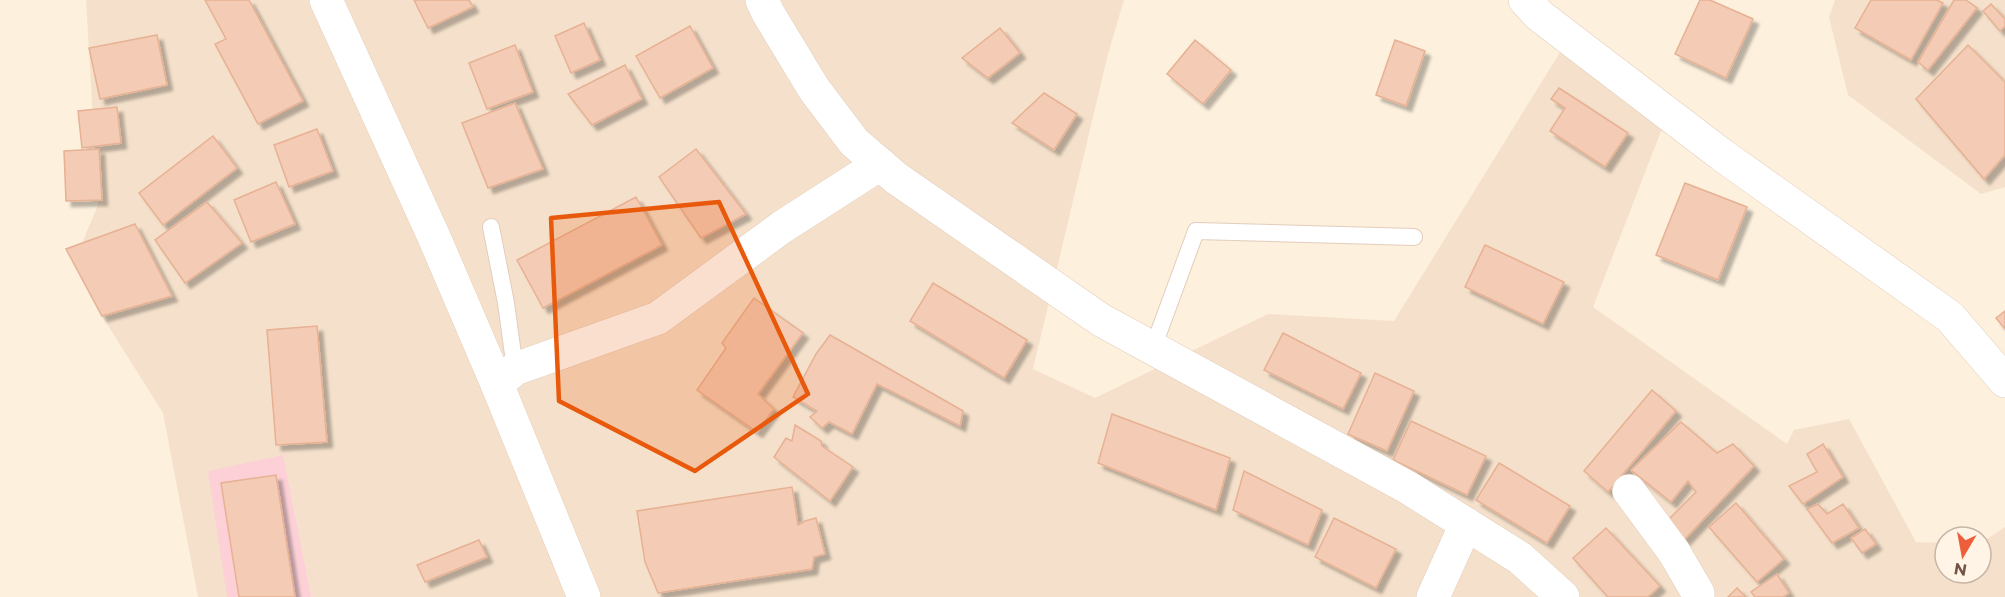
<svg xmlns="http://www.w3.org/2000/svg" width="2005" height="597" viewBox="0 0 2005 597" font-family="Montserrat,sans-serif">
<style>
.residential{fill:#f5e1cb}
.medical{fill:#fcd0d6}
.building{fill:#f4cbb4;stroke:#e7b193;stroke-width:1.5;filter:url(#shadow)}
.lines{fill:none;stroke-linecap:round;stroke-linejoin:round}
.lane-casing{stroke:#e3cdbc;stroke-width:18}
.street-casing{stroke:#e3cdbc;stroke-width:34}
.secondary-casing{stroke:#e9ceb9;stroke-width:34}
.lane{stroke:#fff;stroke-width:16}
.street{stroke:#fff;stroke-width:33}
.secondary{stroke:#fff;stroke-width:33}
.marked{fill:#e8590c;fill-opacity:0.2;stroke:#e8590c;stroke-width:4.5;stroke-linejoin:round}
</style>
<defs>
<filter id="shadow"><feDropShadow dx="5.5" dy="5.5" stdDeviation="1.5" flood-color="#0004"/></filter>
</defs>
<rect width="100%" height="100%" fill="#fdf0dd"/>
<g class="residential">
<path d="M 86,0 L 1124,0 L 1108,54 L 1033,369 L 1095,398 L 1268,314 L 1394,321 L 1562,49 L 1670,108 L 1593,307 L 1787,444 L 1794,430 L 1849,419 L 1916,542 L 1945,543 L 1945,573 L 1981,573 L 1981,543 L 2005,527 L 2005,597 L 198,597 L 163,413 L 102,316 L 77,255 L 98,205 Z"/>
<path d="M 1835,0 L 2005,0 L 2005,187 L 1981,194 L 1848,95 L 1829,17 Z"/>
</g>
<path class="medical" d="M 283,455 L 311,597 L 227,597 L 208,471 Z"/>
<g class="building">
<path d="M 205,0 L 249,0 L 303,101 L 258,124 L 215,44 L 226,39 Z"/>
<path d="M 414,0 L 469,0 L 473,7 L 428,28 Z"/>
<path d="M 1700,0 L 1710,0 L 1753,19 L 1726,78 L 1675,54 Z"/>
<path d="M 1871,0 L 1937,0 L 1943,3 L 1911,60 L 1855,28 Z"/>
<path d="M 1954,0 L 1966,0 L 1977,8 L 1928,70 L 1918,62 Z"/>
<path d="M 1991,4 L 2005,19 L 2005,26 L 2000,31 L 1983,11 Z"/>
<path d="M 584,23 L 600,60 L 571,73 L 555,36 Z"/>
<path d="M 690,26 L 713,68 L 660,98 L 636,56 Z"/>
<path d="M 1000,28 L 1020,53 L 988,78 L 962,58 Z"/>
<path d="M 157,35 L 167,85 L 100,99 L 89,48 Z"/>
<path d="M 1195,40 L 1231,70 L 1203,104 L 1167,74 Z"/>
<path d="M 1395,40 L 1425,51 L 1406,106 L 1376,95 Z"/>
<path d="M 515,45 L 533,92 L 487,109 L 469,63 Z"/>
<path d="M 1968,45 L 2005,82 L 2005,155 L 1984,179 L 1916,99 Z"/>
<path d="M 625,65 L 642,99 L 592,125 L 568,94 Z"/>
<path d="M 1559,88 L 1628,133 L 1605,167 L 1550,131 L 1565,108 L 1551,99 Z"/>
<path d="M 1044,93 L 1077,114 L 1054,150 L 1012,123 Z"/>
<path d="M 515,103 L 543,169 L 488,188 L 462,123 Z"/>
<path d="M 117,107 L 121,143 L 82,148 L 78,111 Z"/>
<path d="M 317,129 L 333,171 L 289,187 L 274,145 Z"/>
<path d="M 213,136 L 237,168 L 163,225 L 139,193 Z"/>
<path d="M 99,149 L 102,200 L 66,201 L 64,151 Z"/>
<path d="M 696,149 L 746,214 L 701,238 L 659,177 Z"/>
<path d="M 276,182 L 295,224 L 251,242 L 234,200 Z"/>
<path d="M 1685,183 L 1747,207 L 1718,280 L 1656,255 Z"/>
<path d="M 636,197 L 662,245 L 543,308 L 517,260 Z"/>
<path d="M 207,202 L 242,243 L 185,283 L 155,240 Z"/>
<path d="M 135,224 L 172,296 L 102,316 L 66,249 Z"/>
<path d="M 1485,245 L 1564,282 L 1543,324 L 1465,287 Z"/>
<path d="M 933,283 L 1027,340 L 1004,378 L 910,321 Z"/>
<path d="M 754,298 L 803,333 L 758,394 L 774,409 L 757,432 L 697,390 L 726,348 L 722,343 Z"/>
<path d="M 2005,311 L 2005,329 L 1996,318 Z"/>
<path d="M 317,326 L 327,442 L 276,445 L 267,330 Z"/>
<path d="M 1283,333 L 1361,373 L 1343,409 L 1264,370 Z"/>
<path d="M 830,335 L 963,411 L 960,426 L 877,384 L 852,434 L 829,422 L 822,428 L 810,417 L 817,411 L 793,397 L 816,354 Z"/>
<path d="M 1375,373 L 1414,391 L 1387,451 L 1348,434 Z"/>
<path d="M 1652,390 L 1676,411 L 1608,492 L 1584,471 Z"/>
<path d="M 1112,414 L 1230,458 L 1216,510 L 1098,463 Z"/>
<path d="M 1411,421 L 1486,456 L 1467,495 L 1393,460 Z"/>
<path d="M 1681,422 L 1717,453 L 1733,444 L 1754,466 L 1684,540 L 1665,523 L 1696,492 L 1688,481 L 1671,502 L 1631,470 Z"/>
<path d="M 795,425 L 821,441 L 822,446 L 853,467 L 830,501 L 774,457 L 786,438 L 792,441 Z"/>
<path d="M 1823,444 L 1843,477 L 1803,504 L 1789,486 L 1817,472 L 1807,454 Z"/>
<path d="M 1499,463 L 1570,506 L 1547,543 L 1476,500 Z"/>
<path d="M 1244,471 L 1322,510 L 1308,545 L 1233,510 Z"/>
<path d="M 276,475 L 295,597 L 239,597 L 221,483 Z"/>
<path d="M 792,487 L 798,525 L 805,521 L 816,518 L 825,554 L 814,557 L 812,569 L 658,593 L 645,562 L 637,511 Z"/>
<path d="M 1736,503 L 1784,559 L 1757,582 L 1709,527 Z"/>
<path d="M 1818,504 L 1827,514 L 1843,504 L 1859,528 L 1832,543 L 1807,509 Z"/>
<path d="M 1334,518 L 1396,549 L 1376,588 L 1315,557 Z"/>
<path d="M 1606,528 L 1660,586 L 1648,597 L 1608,597 L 1573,558 Z"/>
<path d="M 1865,529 L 1876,544 L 1862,553 L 1851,538 Z"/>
<path d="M 479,540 L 487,557 L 425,582 L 417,565 Z"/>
<path d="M 1777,574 L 1789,593 L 1783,597 L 1755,597 L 1751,592 Z"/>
<path d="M 1737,588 L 1746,597 L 1728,597 Z"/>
</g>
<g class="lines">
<g class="lane-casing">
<g id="lane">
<path d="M 491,227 L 506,303 L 515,369"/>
<path d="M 1153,348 L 1196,231 L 1414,237"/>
</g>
</g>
<g class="street-casing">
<g id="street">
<path d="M 762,0 L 768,13 L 814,89 L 854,142 L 896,178 L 1101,320 L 1407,487 L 1520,558 L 1563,597"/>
<path d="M 1525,0 L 1540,16 L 1722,155 L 1950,317 L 2005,381"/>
<path d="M 497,384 L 515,369 L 658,318 L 782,227 L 880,164"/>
<path d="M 1629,491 L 1674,552 L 1698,593 L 1698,597"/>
<path d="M 1433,597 L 1466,524"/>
</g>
</g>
<g class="secondary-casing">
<path id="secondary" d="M 326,0 L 434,237 L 497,384 L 584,597"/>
</g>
<use href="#lane" class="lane"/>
<use href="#street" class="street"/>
<use href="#secondary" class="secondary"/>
</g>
<path class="marked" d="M 719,202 L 808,394 L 695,471 L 559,401 L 551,218 Z"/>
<g transform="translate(1963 555) rotate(190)"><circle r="28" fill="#fff4e5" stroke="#c7b4a5" stroke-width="1.5"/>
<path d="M0-4.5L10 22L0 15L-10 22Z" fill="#ef5e3b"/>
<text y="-9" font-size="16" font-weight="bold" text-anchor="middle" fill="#745445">N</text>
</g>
</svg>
